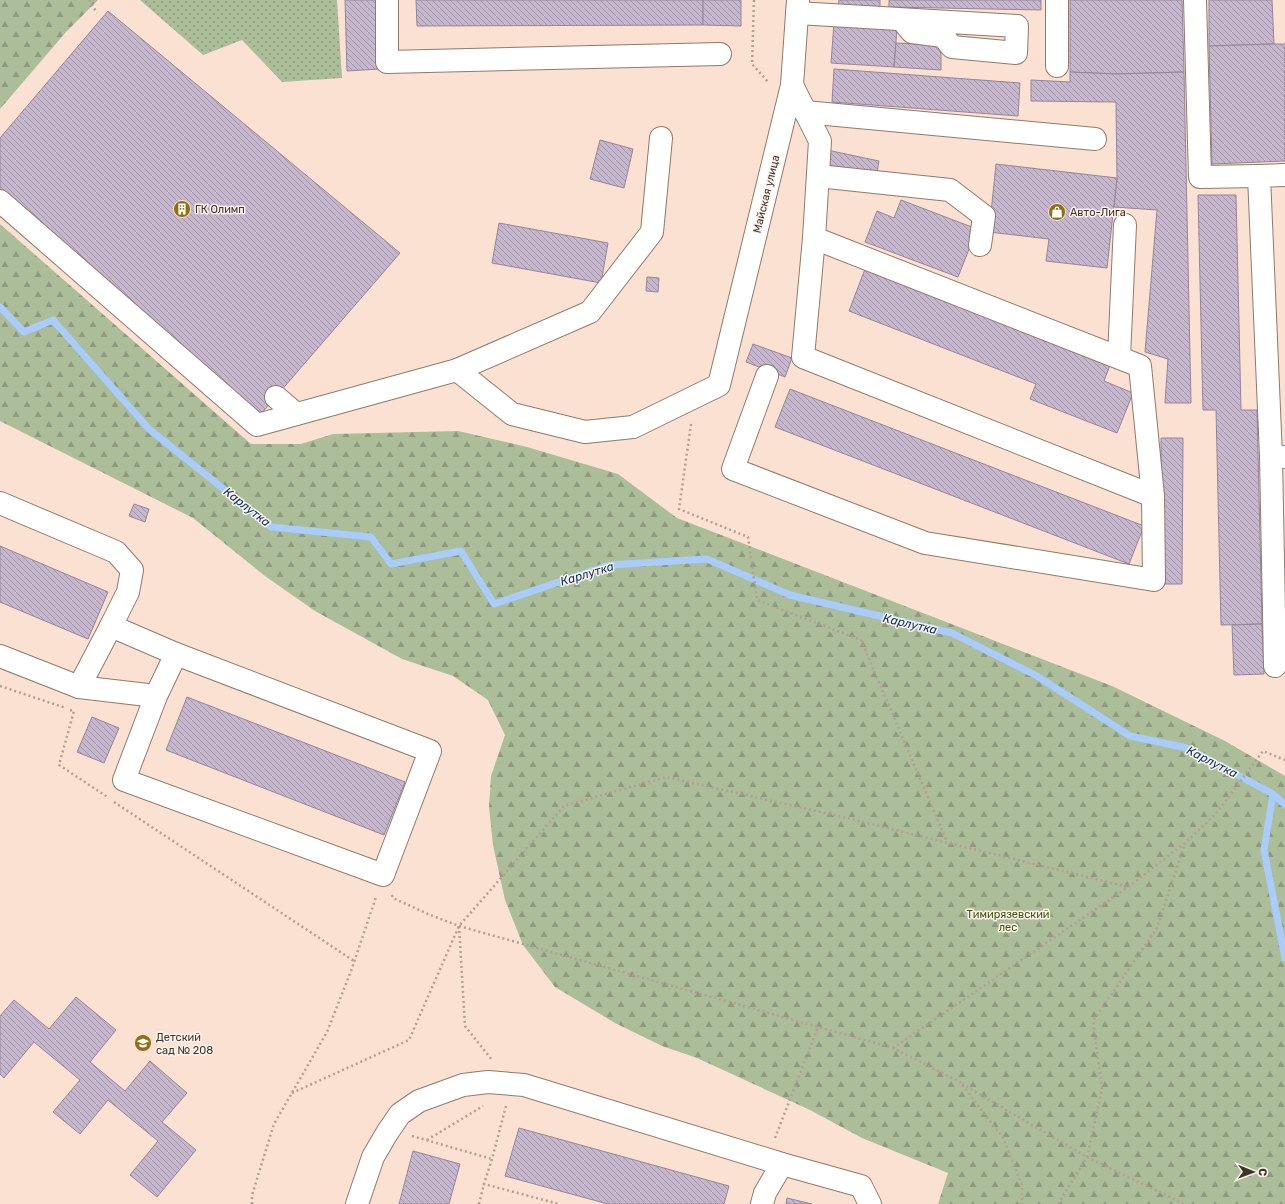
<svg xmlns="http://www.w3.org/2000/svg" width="1285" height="1204" viewBox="0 0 1285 1204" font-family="Rubik,sans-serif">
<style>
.green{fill:url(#green-dots)}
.forest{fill:url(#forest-firs)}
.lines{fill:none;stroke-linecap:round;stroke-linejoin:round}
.stream{stroke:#a9ccfa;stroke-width:7}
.building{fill:url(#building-back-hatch);stroke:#95859b}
.minor-casing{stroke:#917a6b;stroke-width:24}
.path{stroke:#b39f93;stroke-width:2.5;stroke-dasharray:2 3;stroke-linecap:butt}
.minor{stroke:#fff;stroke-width:22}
.labels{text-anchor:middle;stroke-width:3;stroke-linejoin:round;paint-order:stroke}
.street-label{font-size:11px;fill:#3e342e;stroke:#fcf2eb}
.poi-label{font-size:11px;fill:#3e342e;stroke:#fcf2eb;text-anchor:start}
.park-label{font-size:11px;fill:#3c5607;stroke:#fcf2eb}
.water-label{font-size:12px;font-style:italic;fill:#06356b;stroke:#fcf2eb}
</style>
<defs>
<pattern id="green-dots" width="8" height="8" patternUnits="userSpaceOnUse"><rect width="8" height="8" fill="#acbd9a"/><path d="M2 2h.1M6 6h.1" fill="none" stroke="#8d9a7e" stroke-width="1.8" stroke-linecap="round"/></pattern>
<pattern id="forest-firs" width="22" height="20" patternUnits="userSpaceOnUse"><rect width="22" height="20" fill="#acbd9a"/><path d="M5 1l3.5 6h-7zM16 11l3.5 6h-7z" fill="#8d9a7e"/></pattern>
<pattern id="building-back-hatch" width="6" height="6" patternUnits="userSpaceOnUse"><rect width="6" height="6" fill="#c7b7ce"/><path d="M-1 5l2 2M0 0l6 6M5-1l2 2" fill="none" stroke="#a396a8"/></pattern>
</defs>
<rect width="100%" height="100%" fill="#fbe1d1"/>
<path class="green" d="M 140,0 L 337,0 L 342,78 L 282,82 L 242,40 L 203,55 Z"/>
<g class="forest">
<path d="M 0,0 L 98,0 L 66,32 L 0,109 Z"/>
<path d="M 0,224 L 251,444 L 301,444 L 333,434 L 458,431 L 527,447 L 618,474 L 677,518 L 1112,686 L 1225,741 L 1285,776 L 1285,1204 L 938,1204 L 948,1173 L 862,1138 L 810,1110 L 697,1058 L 662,1046 L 615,1023 L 555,987 L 523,945 L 505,900 L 493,845 L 489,807 L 491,776 L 505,735 L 488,700 L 453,676 L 402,659 L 315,611 L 265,576 L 193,518 L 0,421 Z"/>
</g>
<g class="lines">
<g class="stream">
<path d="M 0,307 L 24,332 L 53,320 L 149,429 L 271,527 L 371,537 L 391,564 L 461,551 L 494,604 L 609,565 L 707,559 L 790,595 L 952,633 L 1037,676 L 1130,736 L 1187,748 L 1273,794 L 1285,805"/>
<path d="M 1273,794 L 1264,850 L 1285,958"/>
</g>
</g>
<g class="building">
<path d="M 345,0 L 378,0 L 380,69 L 347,71 Z"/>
<path d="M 416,0 L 703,0 L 703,25 L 417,26 Z"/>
<path d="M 703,0 L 741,0 L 741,26 L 703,25 Z"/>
<path d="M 839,0 L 880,0 L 880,10 L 838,8 Z"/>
<path d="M 889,0 L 1041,0 L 1041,10 L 889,7 Z"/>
<path d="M 1070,0 L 1182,0 L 1184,72 L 1116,74 L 1070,72 Z"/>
<path d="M 1209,0 L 1272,0 L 1274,44 L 1209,46 Z"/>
<path d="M 108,11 L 400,253 L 260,415 L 0,194 L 0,138 Z"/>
<path d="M 834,23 L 897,28 L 894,67 L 831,63 Z"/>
<path d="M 896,43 L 941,45 L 941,70 L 894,67 Z"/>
<path d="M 1274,44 L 1285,44 L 1285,161 L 1212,164 L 1209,46 Z"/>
<path d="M 834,69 L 1020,83 L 1018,116 L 832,102 Z"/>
<path d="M 1070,72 L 1116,74 L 1184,72 L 1191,403 L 1165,403 L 1168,359 L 1145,352 L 1157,210 L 1114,207 L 1117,178 L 1116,102 L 1031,101 L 1031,80 L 1070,82 Z"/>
<path d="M 600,140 L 633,149 L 624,188 L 590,179 Z"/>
<path d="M 827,150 L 879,161 L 876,179 L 824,168 Z"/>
<path d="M 996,164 L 1117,178 L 1107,268 L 1046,261 L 1049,239 L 989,232 Z"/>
<path d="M 1198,195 L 1236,195 L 1241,410 L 1257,410 L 1262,624 L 1221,625 L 1216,410 L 1203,410 Z"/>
<path d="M 901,200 L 977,229 L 958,277 L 865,242 L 877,211 L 894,218 Z"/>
<path d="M 499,223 L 608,243 L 601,283 L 492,263 Z"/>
<path d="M 865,269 L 1110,365 L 1104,381 L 1133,393 L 1117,433 L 1030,399 L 1036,384 L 849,311 Z"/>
<path d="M 647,277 L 659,278 L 658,292 L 646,291 Z"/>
<path d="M 753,344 L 792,358 L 785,377 L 746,362 Z"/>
<path d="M 790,389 L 1144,526 L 1129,564 L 775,427 Z"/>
<path d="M 1161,438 L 1183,438 L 1182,584 L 1161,584 Z"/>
<path d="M 134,504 L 149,509 L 145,522 L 129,516 Z"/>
<path d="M 0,546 L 108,592 L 88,639 L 0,602 Z"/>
<path d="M 1262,624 L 1264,674 L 1234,675 L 1232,625 Z"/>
<path d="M 187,697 L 405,782 L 384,835 L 166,750 Z"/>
<path d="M 92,717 L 119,728 L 104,763 L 77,752 Z"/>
<path d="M 76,997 L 116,1030 L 90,1062 L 125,1091 L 150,1061 L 187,1093 L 162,1122 L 196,1150 L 157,1197 L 130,1175 L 158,1141 L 108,1100 L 80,1134 L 53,1112 L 80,1080 L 34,1042 L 4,1078 L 0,1074 L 0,1016 L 14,1000 L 49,1029 Z"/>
<path d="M 519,1128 L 729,1186 L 724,1204 L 608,1204 L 505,1176 Z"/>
<path d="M 413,1151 L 460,1164 L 449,1204 L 399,1204 Z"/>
<path d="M 787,1198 L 812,1204 L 786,1204 Z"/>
</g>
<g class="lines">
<g class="minor-casing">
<g id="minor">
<path d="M 387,0 L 387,62 L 720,54"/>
<path d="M 1195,0 L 1200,177 L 1259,176"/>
<path d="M 797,13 L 1017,26 L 1016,53 L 952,47 L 943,36 L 912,32 L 902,20"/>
<path d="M 1057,66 L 1057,0"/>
<path d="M 792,85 L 820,141 L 814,238 L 803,357 L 1153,496"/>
<path d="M 805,112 L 1095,139"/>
<path d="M 1285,175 L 1259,176 L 1271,456 L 1285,457"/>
<path d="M 818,176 L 950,190 L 984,216 L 980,245"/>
<path d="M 0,201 L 257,425 L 457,370 L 512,414 L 585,432 L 633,427 L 719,385 L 792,85 L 798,0"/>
<path d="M 1119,357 L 1125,225"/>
<path d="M 457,370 L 590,312 L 652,232 L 661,138"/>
<path d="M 767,376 L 733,469 L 925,543 L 1154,580 L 1153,496 L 1140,366 L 814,238"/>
<path d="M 276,397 L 296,414"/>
<path d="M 1271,456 L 1275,666"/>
<path d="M 0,503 L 116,552 L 132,570 L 128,592 L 111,626 L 176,654"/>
<path d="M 0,656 L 79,687 L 156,696 L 124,780 L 383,875 L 430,751 L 176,654 L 156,696"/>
<path d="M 79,687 L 111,626"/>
<path d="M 357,1204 L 373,1157 L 387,1133 L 400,1114 L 419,1101 L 463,1085 L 488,1082 L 524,1085 L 782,1164 L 861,1186 L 870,1204"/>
<path d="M 762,1204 L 765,1193 L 782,1164"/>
</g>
</g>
<g class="path">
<path d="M 89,0 L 97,13"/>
<path d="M 754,0 L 752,64 L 769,83"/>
<path d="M 691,424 L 679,509 L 748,537 L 757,600 L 861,640 L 947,842"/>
<path d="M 0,686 L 66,708"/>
<path d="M 70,710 L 74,711 L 59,765 L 109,798"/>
<path d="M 114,802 L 354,961"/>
<path d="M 392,895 L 393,898 L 428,914 L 459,926 L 893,1048 L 960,1082 L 1003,1138 L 1022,1185 L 1022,1204"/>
<path d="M 459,926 L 465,1026 L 492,1060"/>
<path d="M 893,1048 L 1128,887 L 1185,843 L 1215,815 L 1263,751 L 1285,760"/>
<path d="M 962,1084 L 1087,1157 L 1184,1204"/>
<path d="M 292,1093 L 409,1040 L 459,926 L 564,806 L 666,777 L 834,815 L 1128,887"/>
<path d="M 506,1106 L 492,1159 L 484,1184 L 559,1204"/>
<path d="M 412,1136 L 492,1159"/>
<path d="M 775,1138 L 818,1027"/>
<path d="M 427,1140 L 483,1106"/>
<path d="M 252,1204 L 252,1195 L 274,1124 L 327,1032 L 351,971 L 376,897"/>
<path d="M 479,1204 L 484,1184"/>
<path d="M 1058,1204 L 1087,1157 L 1102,1089 L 1093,1021 L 1157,928 L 1185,843"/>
</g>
<use href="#minor" class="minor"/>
</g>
<defs>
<g id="building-disc" transform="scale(0.9)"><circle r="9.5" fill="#916f15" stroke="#fcf2eb"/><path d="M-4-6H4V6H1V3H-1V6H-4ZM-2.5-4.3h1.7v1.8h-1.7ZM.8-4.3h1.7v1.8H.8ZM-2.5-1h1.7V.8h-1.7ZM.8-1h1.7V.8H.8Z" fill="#fff"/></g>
<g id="shop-disc" transform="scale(0.9)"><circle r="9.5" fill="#916f15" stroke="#fcf2eb"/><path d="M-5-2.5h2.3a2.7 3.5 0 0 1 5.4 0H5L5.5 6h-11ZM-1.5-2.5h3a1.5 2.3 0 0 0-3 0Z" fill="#fff"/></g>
<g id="school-disc" transform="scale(0.9)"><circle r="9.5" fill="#916f15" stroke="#fcf2eb"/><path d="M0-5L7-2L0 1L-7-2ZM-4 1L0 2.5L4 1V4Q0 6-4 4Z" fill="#fff"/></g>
</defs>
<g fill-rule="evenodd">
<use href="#building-disc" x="182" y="209"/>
<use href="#shop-disc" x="1057" y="212"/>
<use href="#school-disc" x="143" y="1043"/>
</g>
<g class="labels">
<g class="street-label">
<text transform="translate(766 194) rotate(-76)" y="4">Майская улица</text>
</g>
<g class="poi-label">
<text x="195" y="213">ГК Олимп</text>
<text x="1070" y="216">Авто-Лига</text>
<text x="156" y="1041">Детский<tspan x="156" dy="13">сад № 208</tspan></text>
</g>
<g class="park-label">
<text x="1008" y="918">Тимирязевский<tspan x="1008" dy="13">лес</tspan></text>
</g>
<g class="water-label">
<text transform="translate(247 507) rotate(38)" y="4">Карлутка</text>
<text transform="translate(587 574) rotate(-17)" y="4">Карлутка</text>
<text transform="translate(910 624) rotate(13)" y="4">Карлутка</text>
<text transform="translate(1212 762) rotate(27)" y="4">Карлутка</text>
</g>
</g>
<g transform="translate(1253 1172) rotate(91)" stroke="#fcf2eb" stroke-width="3" paint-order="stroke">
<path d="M0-3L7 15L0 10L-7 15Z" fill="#3e342e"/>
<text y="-6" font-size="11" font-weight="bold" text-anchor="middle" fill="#3e342e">С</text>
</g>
</svg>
